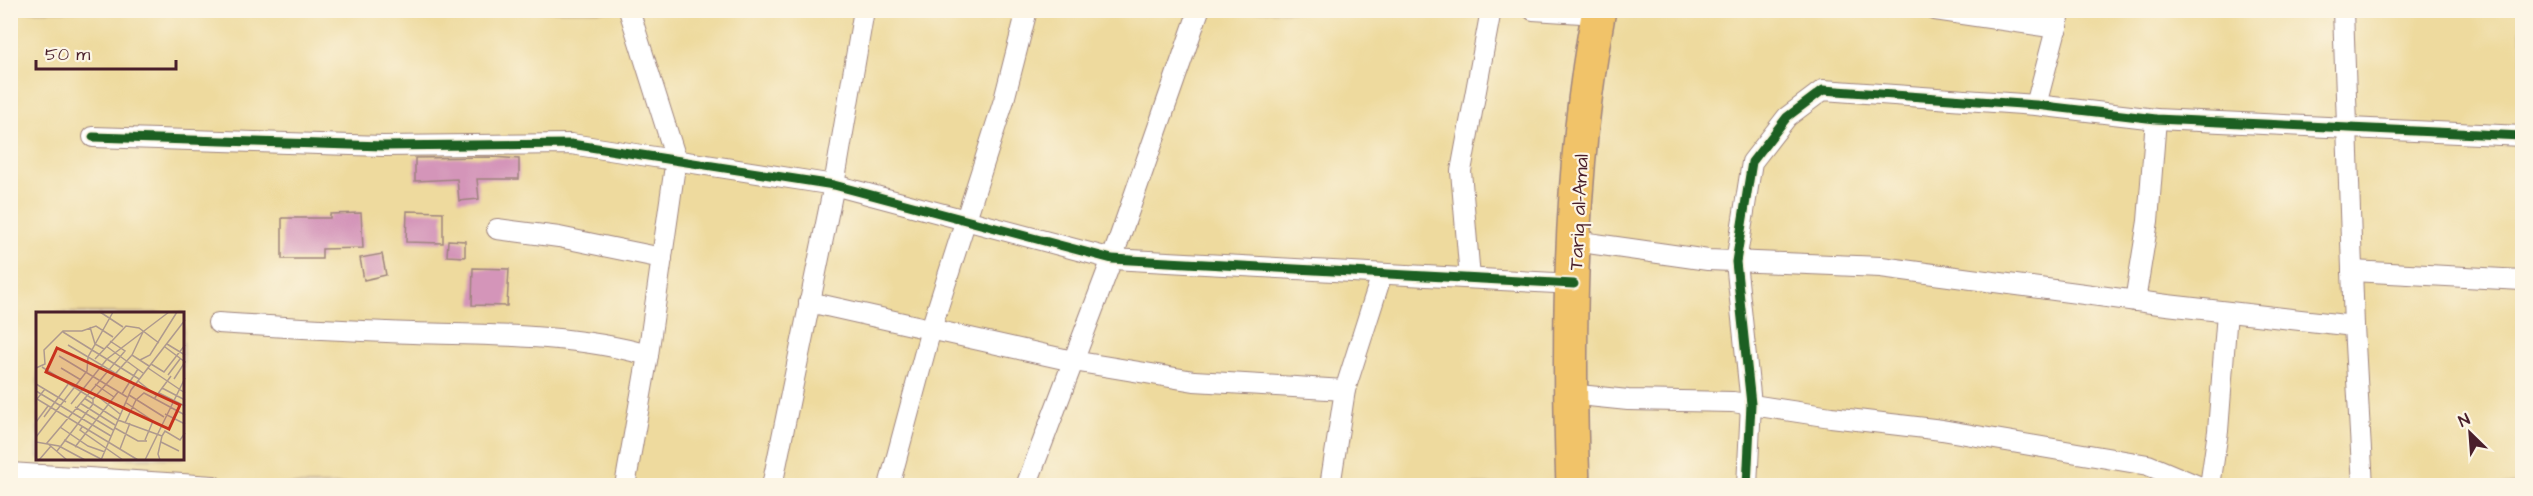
<svg xmlns="http://www.w3.org/2000/svg" width="2533" height="496" viewBox="0 0 2533 496" font-family="'Architects Daughter',sans-serif">
<style>
.sand{fill:#eeda9e;stroke:#9c7c64;stroke-width:1.5;fill-rule:evenodd}
.building{fill:#d495b9}
.lines{fill:none;stroke-linecap:round;stroke-linejoin:round}
.minor-casing{stroke:#9e847e;stroke-width:22}
.trunk-casing{stroke:#9e847e;stroke-width:36}
.minor{stroke:#fff;stroke-width:20}
.trunk{stroke:#f1c369;stroke-width:33}
.cycleway-casing{stroke:#fcf5e5;stroke-width:13}
.cycleway{stroke:#1b5e20;stroke-width:9}
.labels{text-anchor:middle;stroke-width:4.5;stroke-linejoin:round;paint-order:stroke}
.street-label{font-size:20px;fill:#4a1f2b;stroke:#fcf5e5}
.inset-road{fill:none;stroke:#ae998e;stroke-width:1.5}
.view{fill:#c8321e;fill-opacity:0.15;stroke:#c8321e;stroke-width:3}
.inset-edge{fill:none;stroke:#4a1f2b;stroke-width:3}
</style>
<rect width="100%" height="100%" fill="#fcf5e5"/>
<filter id="ink" filterUnits="userSpaceOnUse"><feTurbulence type="fractalNoise" baseFrequency=".0167" numOctaves="2"/><feDisplacementMap in="SourceGraphic" scale="12" xChannelSelector="R" yChannelSelector="G"/><feConvolveMatrix kernelMatrix="1 2 1 2 8 2 1 2 1" color-interpolation-filters="sRGB"/></filter>
<filter id="wash" filterUnits="userSpaceOnUse"><feTurbulence type="fractalNoise" baseFrequency=".008" numOctaves="4" result="noise"/><feDisplacementMap in="SourceGraphic" scale="24" xChannelSelector="R" yChannelSelector="G"/><feGaussianBlur stdDeviation="1.35" result="paint"/><feColorMatrix in="noise" values="0 0 0 0 0 0 0 0 0 0 0 0 0 0 0 0 0 1.4 0 .05"/><feComposite in="paint" operator="in"/></filter>
<g filter="url(#wash)">
<rect width="100%" height="100%" fill="#f1ead0"/>
<path class="sand" d="M 10,11 L 2522,11 L 2522,485 L 11,485 ZM 38,313 L 183,313 L 183,458 L 38,458 Z"/>
<g id="blocks">
<g class="building">
<path d="M 493,157 L 519,159 L 519,179 L 477,179 L 479,199 L 459,201 L 457,179 L 415,181 L 415,158 Z"/>
<path d="M 407,211 L 443,212 L 443,243 L 406,242 Z"/>
<path d="M 361,213 L 363,248 L 322,249 L 322,259 L 282,259 L 282,218 L 330,218 L 330,214 Z"/>
<path d="M 448,240 L 465,241 L 465,257 L 447,256 Z"/>
<path d="M 382,254 L 386,275 L 364,280 L 360,258 Z"/>
<path d="M 473,268 L 509,269 L 507,306 L 472,305 Z"/>
</g>
</g>
</g>
<g filter="url(#ink)">
<use href="#blocks" fill-opacity="0" stroke="#9e847e" stroke-width="1.5"/>
<g class="lines">
<g class="minor-casing">
<g id="minor">
<path d="M 1533,10 L 1598,14"/>
<path d="M 1935,10 L 2057,28"/>
<path d="M 2343,10 L 2354,326 L 2363,486"/>
<path d="M 2036,105 L 2061,10"/>
<path d="M 93,137 L 383,146 L 571,144 L 834,185 L 1112,259 L 1574,284"/>
<path d="M 497,229 L 559,237 L 662,258"/>
<path d="M 1574,241 L 1708,260 L 1881,267 L 2167,305 L 2354,326"/>
<path d="M 2352,271 L 2522,280"/>
<path d="M 1470,278 L 1461,171 L 1491,10"/>
<path d="M 2135,301 L 2148,221 L 2156,119"/>
<path d="M 809,302 L 1073,361 L 1194,381 L 1345,390"/>
<path d="M 218,323 C 283,327 348,331 413,333 C 490,335 574,334 648,355"/>
<path d="M 1569,394 L 1628,400 L 1733,402 L 1831,417 L 1942,430 L 2148,465 L 2198,486"/>
<path d="M 10,473 L 213,486"/>
<path d="M 625,486 L 648,355 L 676,159 L 629,10"/>
<path d="M 772,486 L 834,185 L 864,10"/>
<path d="M 889,486 L 931,329 L 1004,100 L 1027,10"/>
<path d="M 1026,486 L 1112,259 L 1199,10"/>
<path d="M 1330,486 L 1345,390 L 1382,274"/>
<path d="M 1747,486 L 1751,404 L 1736,262 L 1752,162 L 1787,117 L 1823,90 L 2036,105 L 2156,119 L 2522,136"/>
<path d="M 2210,486 L 2218,431 L 2227,312"/>
</g>
</g>
<g class="trunk-casing">
<path id="trunk" d="M 1573,486 C 1567,331 1570,162 1599,10"/>
</g>
<use href="#minor" class="minor"/>
<use href="#trunk" class="trunk"/>
<g class="cycleway-casing">
<g id="cycleway">
<path d="M 93,137 L 383,146 L 571,144 L 834,185 L 1112,259 L 1574,284"/>
<path d="M 1747,486 L 1751,404 L 1736,262 L 1752,162 L 1787,117 L 1823,90 L 2036,105 L 2156,119 L 2522,136"/>
</g>
</g>
<use href="#cycleway" class="cycleway"/>
</g>
</g>
<g class="labels">
<g class="street-label">
<text transform="translate(1578 212) rotate(-87)" y="7">Tariq al-Amal</text>
</g>
</g>
<g transform="translate(36 312)">
<rect width="148" height="148" fill="#f1ead0"/>
<path d="M 0,0 L 148,0 L 148,148 L 0,148 Z" fill="#eeda9e"/>
<path class="inset-road" d="M 64,0 L 87,15M 77,0 L 52,45 L 99,73M 54,15 L 59,32 L 68,37M 27,20 L 103,67M 131,32 L 149,43M 70,34 L 107,61M 129,35 L 149,50 L 138,67M 96,43 L 107,20M 23,44 L 91,85M 59,47 L 90,14 L 103,16 L 123,31M 104,48 L 114,43 L 141,0M 115,52 L 128,60 L 149,33M 6,55 L 57,87 L 57,92 L 21,139M 0,56 L 9,52 L 8,38 L 27,19 L 46,19 L 60,14 L 77,25M 25,56 L 45,68M 112,56 L 149,81M 132,63 L 144,47M 102,69 L 121,84M 0,72 L 30,90M 59,72 L 78,85M 126,76 L 149,88M 9,77 L 1,87 L 102,148M 0,79 L 75,124M 123,81 L 149,94M 86,82 L 102,57M 60,83 L 84,102M 93,83 L 128,105M 48,86 L 82,108 L 126,124 L 122,142 L 124,148M 57,87 L 96,43 L 113,54M 118,87 L 135,64M 89,90 L 117,109 L 109,128M 44,91 L 79,113M 35,92 L 71,47 L 133,0M 39,95 L 77,118M 129,102 L 149,112M 8,105 L 33,71M 0,110 L 12,94M 89,111 L 100,88 L 108,81 L 149,103M 24,115 L 52,134 L 69,140M 46,115 L 44,118 L 87,148M 79,116 L 102,129 L 111,129M 126,124 L 129,119 L 144,128 L 149,121M 0,125 L 51,59 L 52,45 L 32,33M 28,128 L 65,147M 0,130 L 23,134 L 49,148M 125,130 L 143,139M 39,135 L 82,80M 84,137 L 94,111M 3,148 L 15,134M 31,148 L 11,131 L 89,39 L 74,29M 65,148 L 95,78 L 149,8M 109,148 L 149,66"/>
<path class="view" d="M 21,36 L 144,93 L 133,117 L 10,60 Z"/>
<rect width="148" height="148" class="inset-edge"/>
</g>
<rect width="2533" height="496" fill="none" stroke="#fcf5e5" stroke-width="36"/>
<g transform="translate(2470 433) rotate(335)" stroke="#fcf5e5" stroke-width="4.5" paint-order="stroke">
<path d="M0-4.5L10 22L0 15L-10 22Z" fill="#4a1f2b"/>
<text y="-9" font-size="16" font-weight="bold" text-anchor="middle" fill="#4a1f2b">N</text>
</g>
<path d="M36 60v9h140v-9" fill="none" stroke="#4a1f2b" stroke-width="3"/>
<text x="45" y="60" font-size="18" fill="#4a1f2b" stroke="#fcf5e5" stroke-width="4.5" paint-order="stroke">50 m</text>
</svg>
